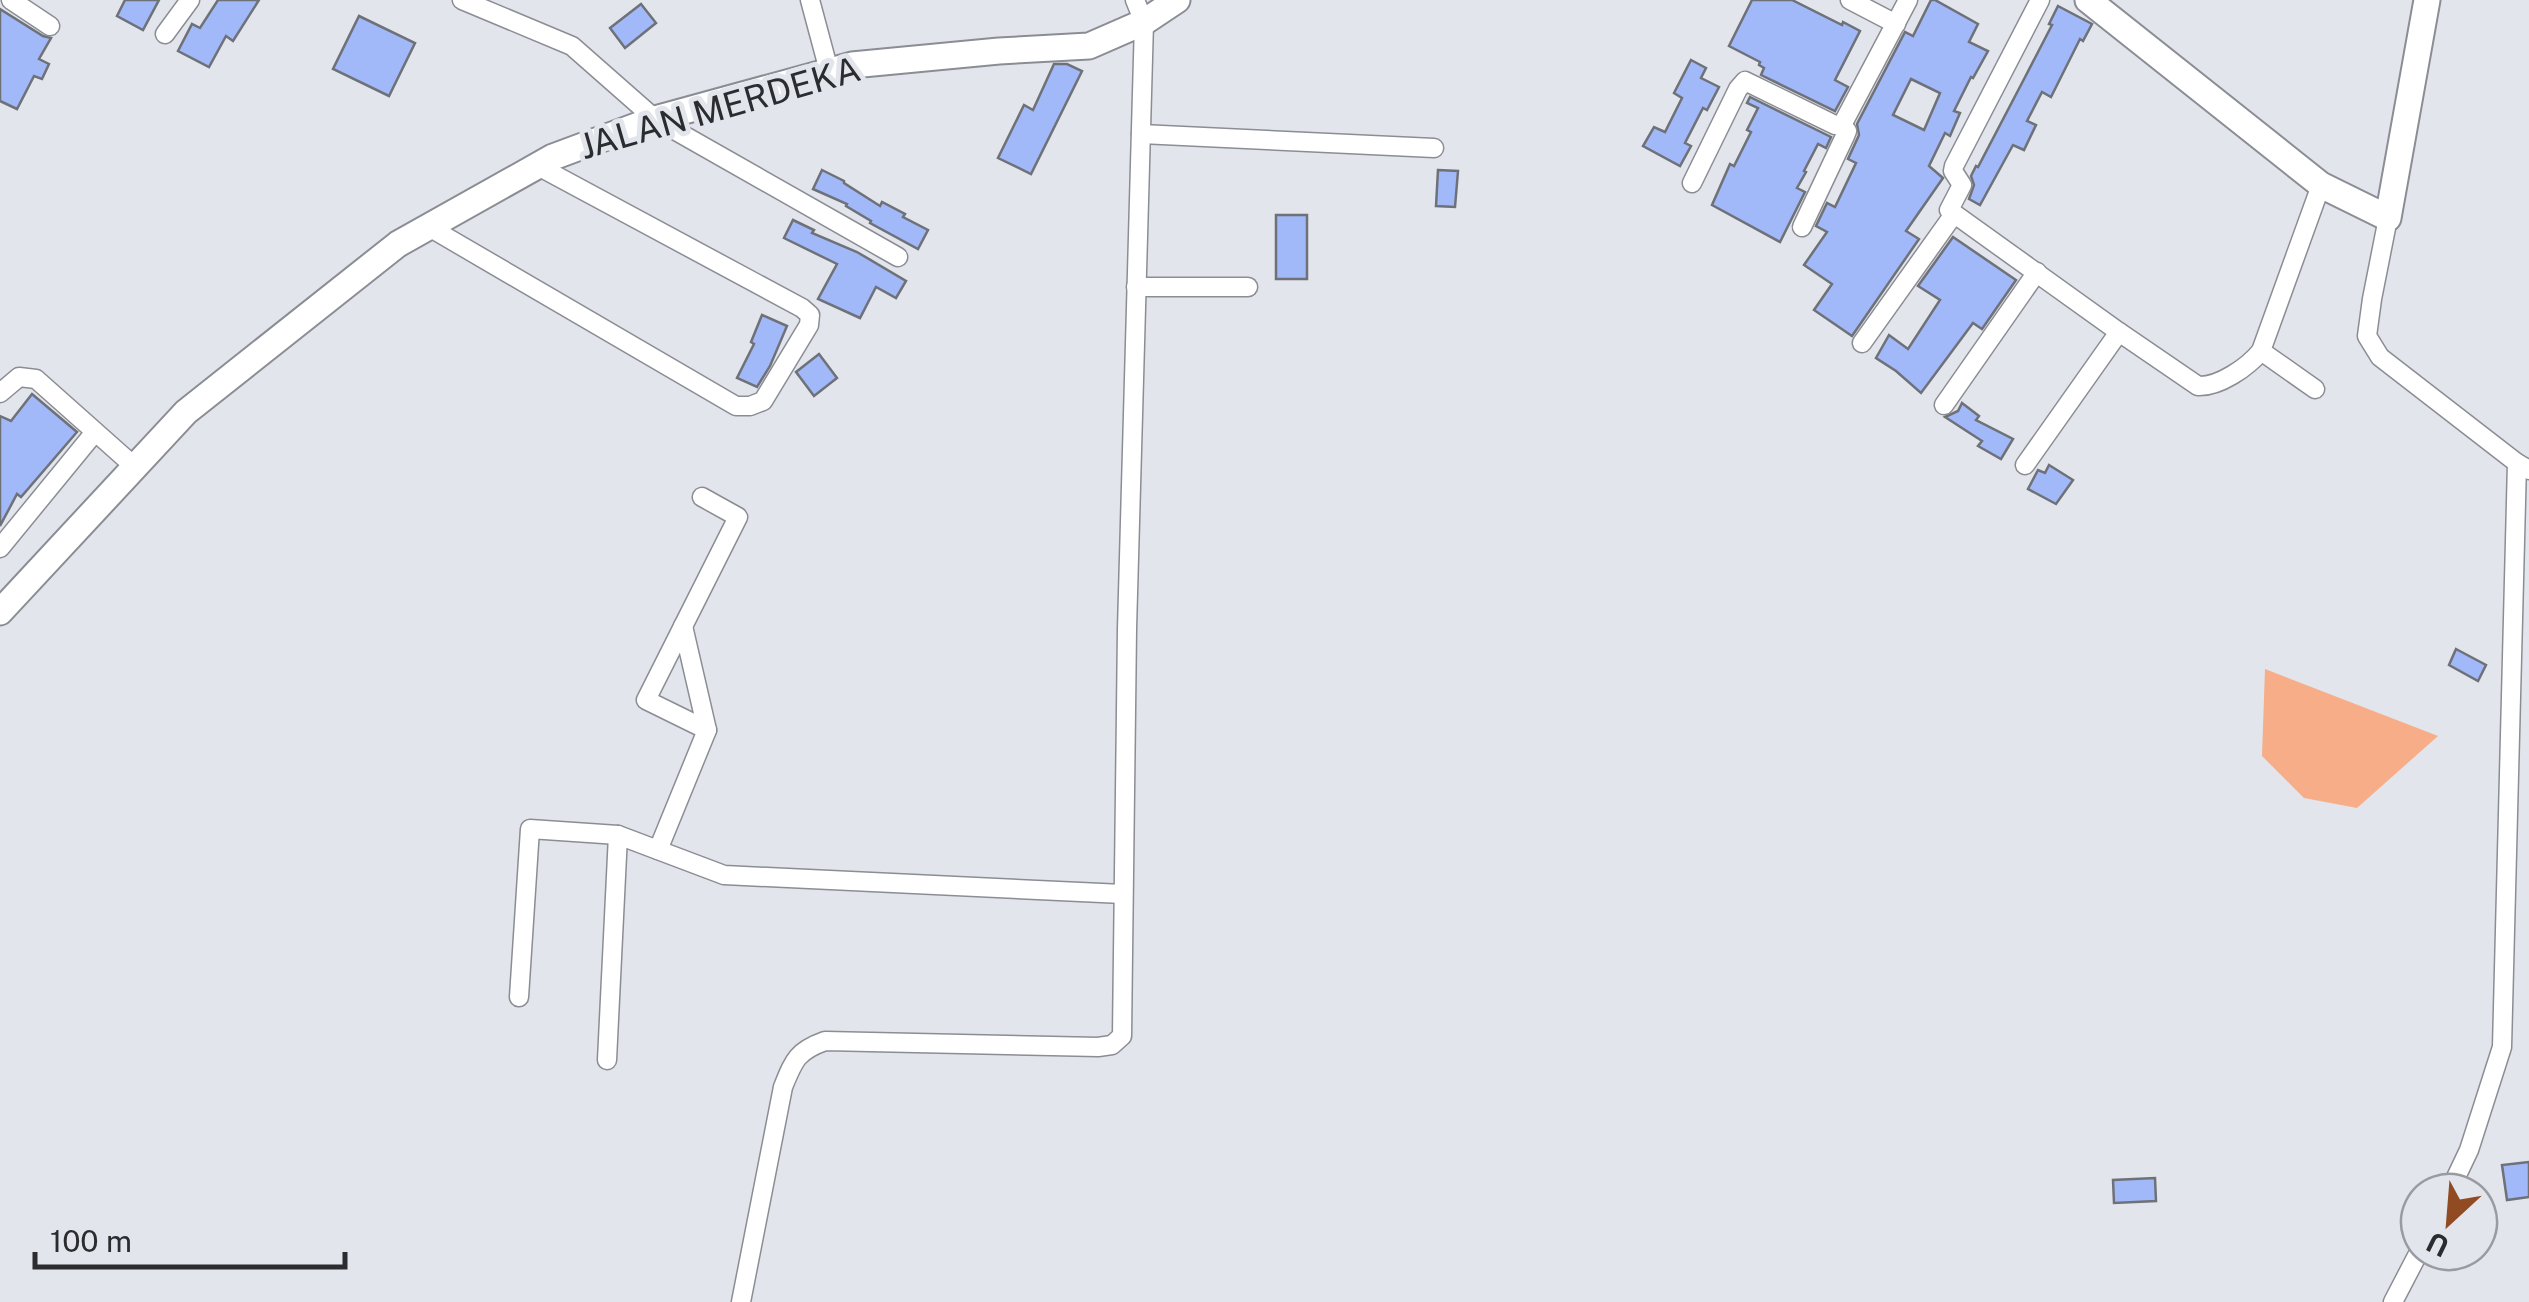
<svg xmlns="http://www.w3.org/2000/svg" width="2529" height="1302" viewBox="0 0 2529 1302" font-family="'Public Sans',sans-serif">
<style>
.green{fill:#f6ad88}
.building{fill:#a1b8f9;stroke:#6f7178;stroke-width:2.5;fill-rule:evenodd}
.lines{fill:none;stroke-linecap:round;stroke-linejoin:round}
.street-casing{stroke:#8b8d94;stroke-width:21}
.secondary-casing{stroke:#8b8d94;stroke-width:29}
.street{stroke:#fff;stroke-width:18}
.secondary{stroke:#fff;stroke-width:25}
.labels{text-anchor:middle;stroke-width:10;stroke-linejoin:round;paint-order:stroke}
.street-label{font-size:35px;fill:#2b2c2f;stroke:#e2e5ec}
</style>
<rect width="100%" height="100%" fill="#e2e5ec"/>
<path class="green" d="M 2265,669 L 2438,736 L 2357,808 L 2304,798 L 2262,756 Z"/>
<g class="building">
<path d="M 125,0 L 159,0 L 143,30 L 117,16 Z"/>
<path d="M 218,0 L 259,0 L 233,41 L 226,36 L 209,67 L 178,51 L 192,24 L 200,28 Z"/>
<path d="M 1752,0 L 1792,0 L 1842,25 L 1843,22 L 1860,31 L 1835,80 L 1848,87 L 1835,111 L 1761,75 L 1764,68 L 1759,65 L 1760,62 L 1729,46 Z"/>
<path d="M 1931,0 L 1935,0 L 1978,24 L 1969,42 L 1988,51 L 1973,78 L 1971,77 L 1954,111 L 1960,113 L 1950,136 L 1945,133 L 1929,166 L 1943,178 L 1906,231 L 1919,239 L 1852,336 L 1814,310 L 1832,284 L 1804,265 L 1827,232 L 1816,226 L 1827,203 L 1835,207 L 1856,163 L 1848,159 L 1859,135 L 1857,124 L 1905,32 L 1913,36 ZM 1911,79 L 1940,93 L 1924,130 L 1893,115 Z"/>
<path d="M 641,4 L 656,23 L 625,48 L 610,28 Z"/>
<path d="M 2058,6 L 2092,24 L 2083,41 L 2080,39 L 2051,97 L 2042,92 L 2027,121 L 2036,125 L 2024,150 L 2013,145 L 1980,205 L 1969,199 L 1974,185 L 1971,176 L 1976,166 L 1978,167 L 2023,81 L 2052,25 L 2049,24 Z"/>
<path d="M 0,9 L 43,36 L 51,38 L 39,59 L 49,64 L 42,79 L 34,76 L 17,109 L 0,101 Z"/>
<path d="M 359,16 L 415,43 L 389,96 L 333,69 Z"/>
<path d="M 1691,60 L 1706,68 L 1701,78 L 1719,87 L 1707,110 L 1703,108 L 1685,143 L 1691,146 L 1680,166 L 1643,146 L 1654,127 L 1665,132 L 1682,98 L 1674,93 Z"/>
<path d="M 1054,64 L 1067,64 L 1082,71 L 1031,174 L 998,158 L 1024,105 L 1033,110 Z"/>
<path d="M 1750,97 L 1831,137 L 1826,148 L 1818,144 L 1804,171 L 1806,172 L 1797,188 L 1805,192 L 1780,242 L 1712,205 L 1730,164 L 1734,166 L 1751,132 L 1747,130 L 1758,108 L 1747,103 Z"/>
<path d="M 822,170 L 844,181 L 844,183 L 880,206 L 882,202 L 905,214 L 903,217 L 928,230 L 918,249 L 870,223 L 871,221 L 846,206 L 847,204 L 813,189 Z"/>
<path d="M 1438,170 L 1458,171 L 1455,207 L 1436,206 Z"/>
<rect x="1276" y="215" width="31" height="64"/>
<path d="M 793,220 L 814,230 L 812,233 L 857,252 L 906,281 L 896,298 L 876,287 L 860,318 L 818,299 L 837,264 L 784,238 Z"/>
<path d="M 1953,237 L 2016,280 L 1982,329 L 1973,323 L 1921,393 L 1896,371 L 1876,358 L 1889,335 L 1908,349 L 1940,300 L 1918,286 Z"/>
<path d="M 762,315 L 787,326 L 770,366 L 757,387 L 737,378 L 754,344 L 751,342 Z"/>
<path d="M 819,354 L 837,378 L 814,396 L 796,372 Z"/>
<path d="M 32,394 L 77,432 L 21,497 L 17,494 L 0,526 L 0,416 L 11,421 Z"/>
<path d="M 1962,403 L 1979,416 L 1976,420 L 2013,439 L 2001,459 L 1978,446 L 1982,441 L 1945,417 L 1958,411 Z"/>
<path d="M 2049,465 L 2073,480 L 2056,504 L 2028,489 L 2038,470 L 2045,473 Z"/>
<path d="M 2456,649 L 2486,665 L 2478,681 L 2449,665 Z"/>
<path d="M 2529,1162 L 2529,1197 L 2507,1200 L 2502,1165 Z"/>
<path d="M 2155,1178 L 2156,1201 L 2114,1203 L 2113,1180 Z"/>
</g>
<g class="lines">
<g class="street-casing">
<g id="street">
<path d="M 11,0 L 50,26"/>
<path d="M 462,0 L 572,46 L 655,119 L 898,257"/>
<path d="M 810,0 L 829,71"/>
<path d="M 1850,0 L 1896,24"/>
<path d="M 2040,0 L 1954,166 L 1953,171 L 1962,185 L 1949,210 L 2119,332 L 2198,386 C 2219,387 2248,367 2261,351"/>
<path d="M 165,34 L 190,0"/>
<path d="M 1141,134 L 1434,148"/>
<path d="M 1692,183 L 1738,89 L 1745,81 L 1835,125 L 1842,125 L 1908,0"/>
<path d="M 2388,218 L 2372,299 L 2367,336 L 2380,357 L 2517,463 L 2529,470"/>
<path d="M 429,227 L 736,406 L 750,406 L 763,401 L 809,325 L 810,315 L 802,308 L 538,166"/>
<path d="M 1802,227 L 1845,136 L 1847,131 L 1842,125"/>
<path d="M 1136,287 L 1248,287"/>
<path d="M 1862,343 L 1954,214"/>
<path d="M 2315,389 L 2261,351 L 2321,185"/>
<path d="M 0,393 L 19,377 L 36,379 L 135,467"/>
<path d="M 1944,405 L 2037,272"/>
<path d="M 2025,465 L 2119,332"/>
<path d="M 0,548 L 95,432"/>
<path d="M 683,626 L 707,730"/>
<path d="M 658,850 L 707,730 L 646,700 L 738,517 L 702,497"/>
<path d="M 519,997 L 530,829 L 618,835 L 724,875 L 1123,894"/>
<path d="M 607,1060 L 618,835"/>
<path d="M 2449,1192 L 2469,1150 L 2502,1047 L 2517,463"/>
<path d="M 741,1302 L 783,1087 C 794,1060 797,1051 825,1041 L 1098,1047 L 1112,1045 L 1122,1036 L 1127,629 L 1144,22 L 1135,0"/>
<path d="M 2393,1302 L 2419,1252"/>
</g>
</g>
<g class="secondary-casing">
<g id="secondary">
<path d="M 2088,0 L 2321,185 L 2388,218 L 2427,0"/>
<path d="M 0,612 L 186,412 L 398,244 L 553,157 L 655,119 L 852,65 L 999,51 L 1089,46 L 1144,22 L 1177,0"/>
</g>
</g>
<use href="#street" class="street"/>
<use href="#secondary" class="secondary"/>
</g>
<g class="labels">
<g class="street-label">
<text transform="translate(720 108) rotate(-16)" y="12">JALAN MERDEKA</text>
</g>
</g>
<g transform="translate(2449 1222) rotate(206)"><circle r="48" fill="#e2e5ec" stroke="#999ba0" stroke-width="2.5"/>
<path d="M0-8L18 38L0 25L-18 38Z" fill="#914b23"/>
<text y="-15" font-size="28" font-weight="bold" text-anchor="middle" fill="#2b2c2f">U</text>
</g>
<path d="M35 1252v15h310v-15" fill="none" stroke="#2b2c2f" stroke-width="5"/>
<text x="50" y="1252" font-size="30" fill="#2b2c2f" stroke="#e2e5ec" stroke-width="8" paint-order="stroke">100 m</text>
</svg>
